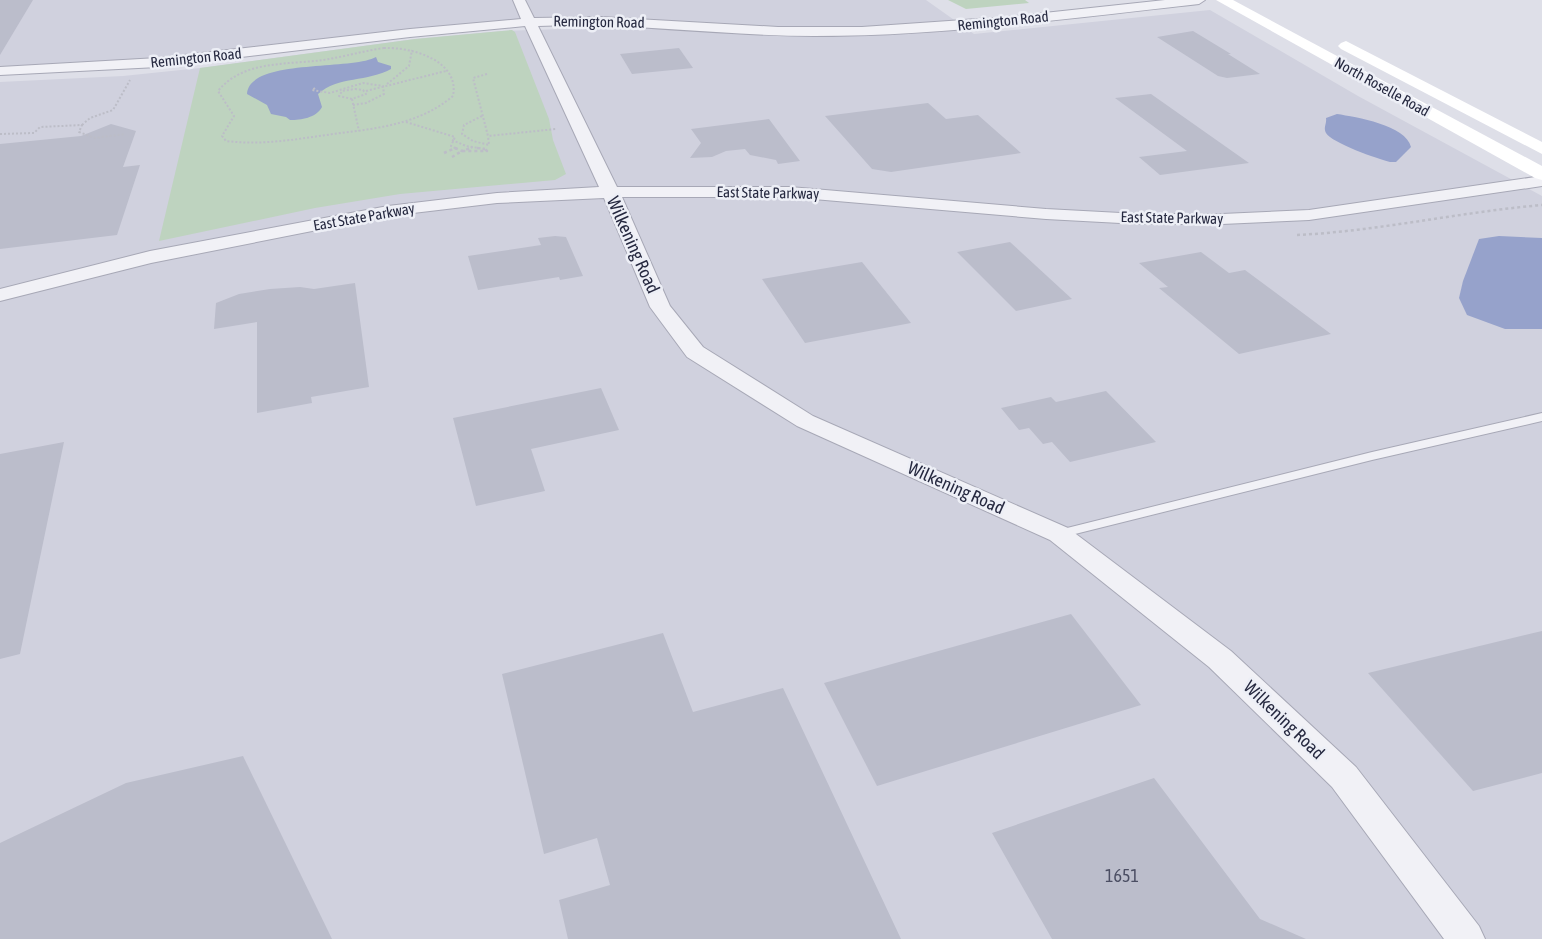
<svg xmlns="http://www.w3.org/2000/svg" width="1542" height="939" viewBox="0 0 1542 939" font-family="'Asap Condensed',sans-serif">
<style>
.built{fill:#d0d1de}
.green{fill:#bed3bf}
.water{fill:#96a2cb}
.building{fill:#bbbdcb}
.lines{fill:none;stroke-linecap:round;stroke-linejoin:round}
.lane-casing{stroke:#a7a8b6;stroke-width:2}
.street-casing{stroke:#a7a8b6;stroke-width:2}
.path-far1{stroke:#bcbdc7;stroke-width:2;stroke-dasharray:2 2;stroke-linecap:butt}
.path{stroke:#bcbdc7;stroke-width:2.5;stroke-dasharray:3 3;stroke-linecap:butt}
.lane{fill:#f1f1f6;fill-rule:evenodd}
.street{fill:#f1f1f6;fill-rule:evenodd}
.secondary{fill:#fff;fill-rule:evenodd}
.labels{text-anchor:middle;stroke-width:5;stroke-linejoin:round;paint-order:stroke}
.far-street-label{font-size:15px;fill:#262940;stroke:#edeff6}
.street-label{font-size:18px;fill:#262940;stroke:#edeff6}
.near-number-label{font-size:18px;fill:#4b4e63}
</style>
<rect width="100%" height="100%" fill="#dedfe8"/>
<path class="built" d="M 0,0 L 926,0 L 974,34 L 1210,10 L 1358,96 L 1542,196 L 1542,939 L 0,939 L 0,82 L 123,76 L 200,68 L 415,39 L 502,31 L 564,29 L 549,17 L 400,30 L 188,57 L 0,69 Z"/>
<g class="green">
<path d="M 948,0 L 1025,0 L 1029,3 L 966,9 Z"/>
<path d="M 512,30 L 515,32 L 549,119 L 553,140 L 566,174 L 555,180 L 400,194 L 315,208 L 159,241 L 200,68 L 415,39 Z"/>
</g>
<g class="water">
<path d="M 376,57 L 378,62 L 391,66 L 391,69 C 368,82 338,76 318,94 L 322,107 C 316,118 301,120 290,120 L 286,117 L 271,114 L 267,105 L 247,94 C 249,58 351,71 376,57 Z"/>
<path d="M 1337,114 C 1356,117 1406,125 1411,147 L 1396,162 L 1390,162 C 1378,159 1332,143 1326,133 C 1323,127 1327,124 1326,118 Z"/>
<path d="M 1499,236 L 1542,238 L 1542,329 L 1505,329 L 1467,315 L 1459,298 L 1463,281 L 1479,239 Z"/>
</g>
<g class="building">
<path d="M 0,0 L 33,0 L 0,55 Z"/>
<path d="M 1193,31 L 1231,54 L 1228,54 L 1260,74 L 1227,78 L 1218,76 L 1157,37 Z"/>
<path d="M 679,48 L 693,68 L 632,74 L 620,54 Z"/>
<path d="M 1151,94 L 1249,163 L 1160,175 L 1139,157 L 1187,151 L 1115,98 Z"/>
<path d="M 928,103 L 946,119 L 978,115 L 1021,153 L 891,172 L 872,169 L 825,116 Z"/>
<path d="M 769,119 L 800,161 L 778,164 L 776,160 L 750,155 L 745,149 L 726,151 L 712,157 L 690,158 L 701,143 L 691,129 Z"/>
<path d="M 111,124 L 136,131 L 123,167 L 140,165 L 117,235 L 0,249 L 0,144 L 81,136 Z"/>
<path d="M 555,236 L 566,237 L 583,276 L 560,280 L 559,277 L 478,290 L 468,256 L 541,245 L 538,238 Z"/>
<path d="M 1010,242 L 1072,299 L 1016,311 L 957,252 Z"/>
<path d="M 1201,252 L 1229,273 L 1245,270 L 1331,334 L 1239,354 L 1159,288 L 1168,287 L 1139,263 Z"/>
<path d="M 862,262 L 911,323 L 805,343 L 762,279 Z"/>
<path d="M 355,283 L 369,387 L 311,397 L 312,403 L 257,413 L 257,322 L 214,329 L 216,303 L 239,294 L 270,289 L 300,287 L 314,289 Z"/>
<path d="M 601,388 L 619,430 L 531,449 L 545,491 L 476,506 L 453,418 Z"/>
<path d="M 1106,391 L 1156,442 L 1070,462 L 1052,442 L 1043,444 L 1029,428 L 1019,430 L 1001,408 L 1051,397 L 1056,402 Z"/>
<path d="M 64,442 L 20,654 L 0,659 L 0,454 Z"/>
<path d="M 1071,614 L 1141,705 L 877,786 L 824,683 Z"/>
<path d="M 1542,631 L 1542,773 L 1473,791 L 1368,673 Z"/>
<path d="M 663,633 L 693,712 L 783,688 L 901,939 L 568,939 L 559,900 L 610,885 L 597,838 L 544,854 L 502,674 Z"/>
<path d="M 243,756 L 332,939 L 0,939 L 0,843 L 126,783 Z"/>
<path d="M 1154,778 L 1260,919 L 1306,939 L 1052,939 L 992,833 Z"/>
</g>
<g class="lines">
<g class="lane-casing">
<path id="lane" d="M 1542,413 L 1542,421 L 1372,460 L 1059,538 L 1052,534 L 1059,530 L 1372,452 Z"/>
</g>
<g class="street-casing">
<path id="street" d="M 513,0 L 525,0 L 534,18 L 601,17 L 778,27 L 862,27 L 1007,17 L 1165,0 L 1205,0 L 1199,4 C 1071,18 943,36 814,36 C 722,36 630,22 538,26 L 617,187 L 790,187 L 1046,209 L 1139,214 L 1222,214 L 1309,210 L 1542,176 L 1542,186 L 1309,220 L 1222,224 L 1139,224 L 1046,219 L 790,197 L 622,197 L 670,306 L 703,347 L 813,416 L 1068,528 L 1231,651 L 1356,767 L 1479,926 L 1485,939 L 1444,939 L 1332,787 L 1209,667 L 1050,540 L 797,426 L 687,357 L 650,307 L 604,198 L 497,203 L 388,216 L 151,263 L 0,301 L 0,289 L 150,251 L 388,206 L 497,193 L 599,187 L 525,26 L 410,37 L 158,67 L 0,75 L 0,67 L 158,58 L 410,29 L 521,19 Z"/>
</g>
<g class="path-far1">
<path d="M 384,48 C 411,47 460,60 453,96 C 421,123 381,128 341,133 C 302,138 265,146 226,141 L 222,136 L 234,116 L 218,91 C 243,60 287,65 323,60 C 343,57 363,51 384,48 Z"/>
<path d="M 487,74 L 473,78 L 488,136 L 556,129"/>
<path d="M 387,84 L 409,66 L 412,50"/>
<path d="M 315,88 L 312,90 L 330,93 L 363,83 L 383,86 L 384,94 L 366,103 L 353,105"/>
<path d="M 355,89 L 363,90 L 366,94 L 352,99 L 339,96 L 342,91 Z"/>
<path d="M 366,91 L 446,71"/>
<path d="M 352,99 L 359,131"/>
<path d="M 482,116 L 464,125 L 462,134 L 473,141 L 489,145 L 488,136"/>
<path d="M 406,122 L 455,137 L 451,146 L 455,148 L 453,149"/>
<path d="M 82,125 L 90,118 L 113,110 L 130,80"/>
<path d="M 0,134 L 34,133 L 40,127 L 82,125 L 79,132 L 95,138 L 125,134"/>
<path d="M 452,140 L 466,146 L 485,149"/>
<path d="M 455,148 L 457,149"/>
<path d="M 467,149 L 473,147"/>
</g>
<g class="path">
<path d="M 455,148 L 462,151 L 471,148"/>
<path d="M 477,148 L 485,149"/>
<path d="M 444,153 L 455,148"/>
<path d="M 452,157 L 462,151 L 487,151 L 485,149"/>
<path d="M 1297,235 C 1379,231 1460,212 1542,205"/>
</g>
<use href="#lane" class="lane"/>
<use href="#street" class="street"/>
<g class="secondary">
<path d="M 1216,0 L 1233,0 L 1542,166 L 1542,180 L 1535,178 Z"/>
<path d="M 1346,41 L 1542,142 L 1542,154 L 1341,49 L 1338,46 L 1341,43 Z"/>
</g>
</g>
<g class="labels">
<g class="far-street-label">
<text transform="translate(1003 21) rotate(-6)" y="5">Remington Road</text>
<text transform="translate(599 22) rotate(1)" y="5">Remington Road</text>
<text transform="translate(196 58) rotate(-6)" y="5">Remington Road</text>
<text transform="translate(1382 87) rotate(29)" y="5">North Roselle Road</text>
<text transform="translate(768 193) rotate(1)" y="5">East State Parkway</text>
<text transform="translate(364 217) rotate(-10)" y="5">East State Parkway</text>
<text transform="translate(1172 218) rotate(1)" y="5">East State Parkway</text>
</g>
<g class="street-label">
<text transform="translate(633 245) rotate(66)" y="6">Wilkening Road</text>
<text transform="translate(956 488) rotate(24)" y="6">Wilkening Road</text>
<text transform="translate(1284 720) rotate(44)" y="6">Wilkening Road</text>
</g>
<g class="near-number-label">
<text x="1122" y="882">1651</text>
</g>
</g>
</svg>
